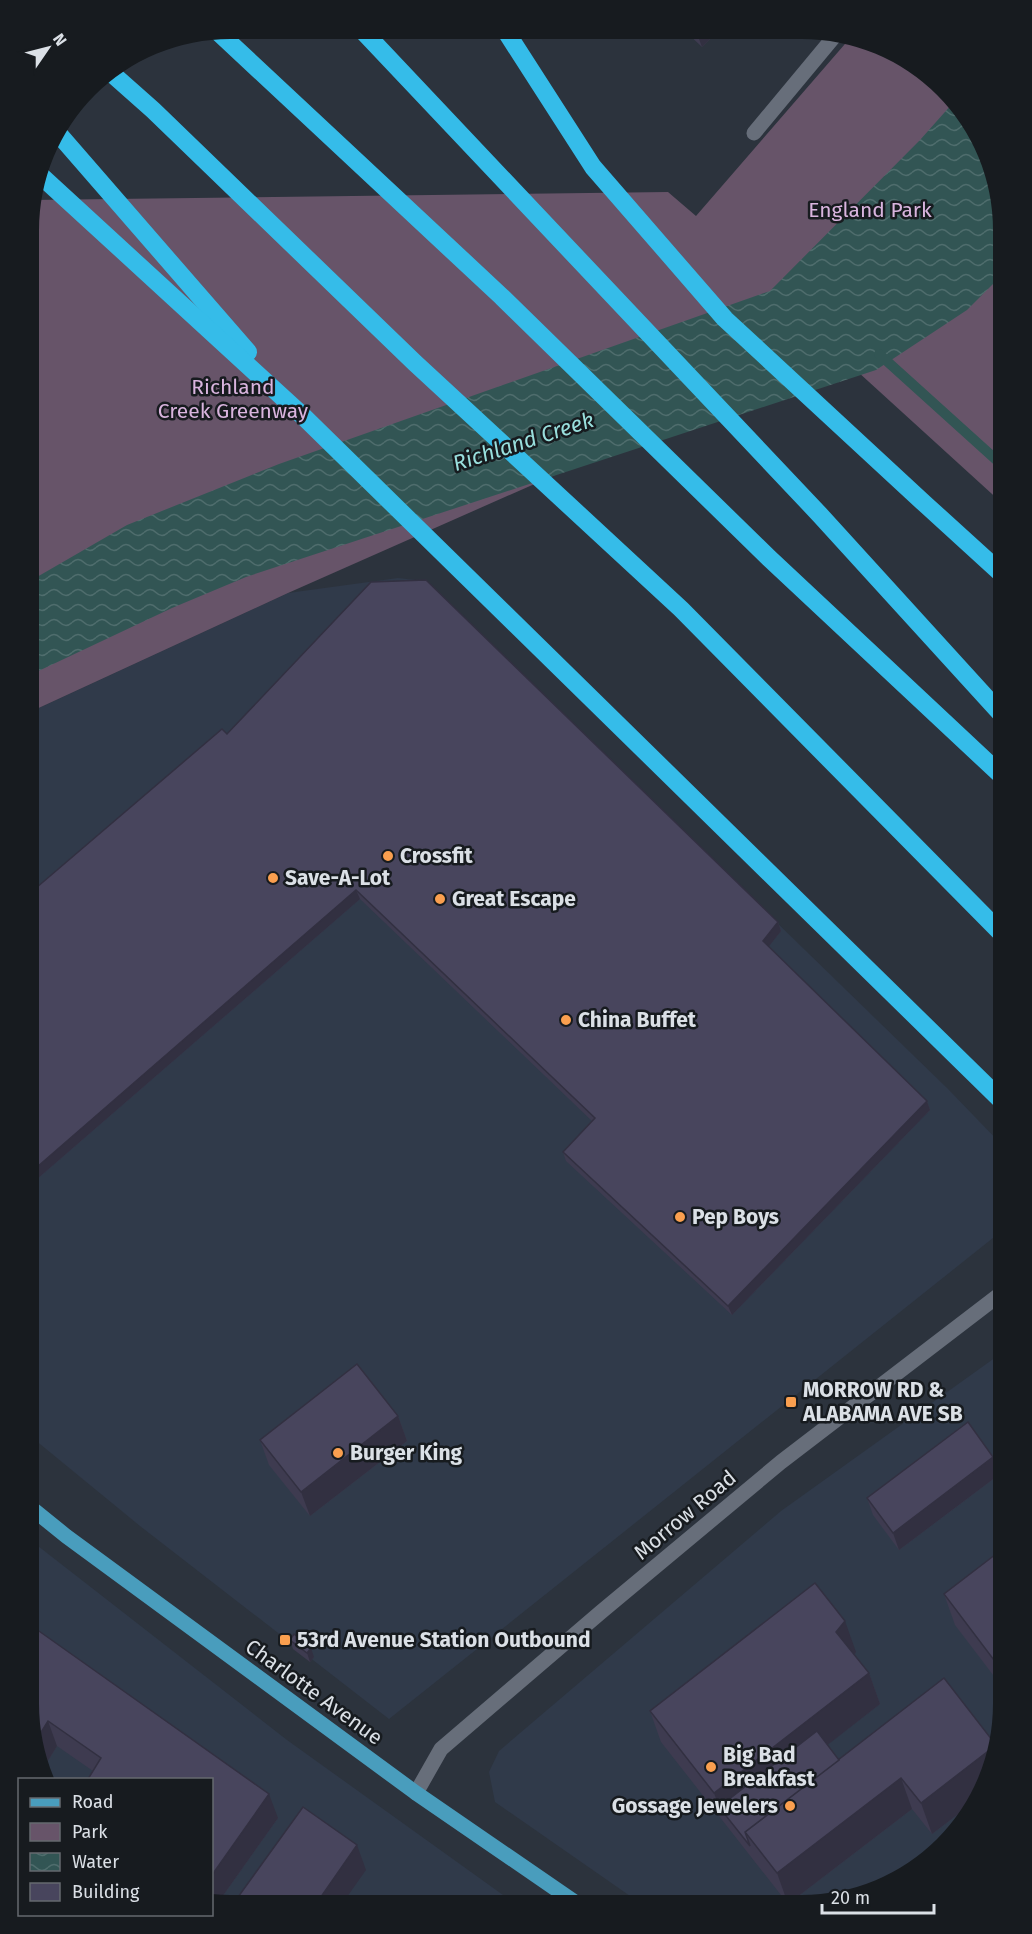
<svg xmlns="http://www.w3.org/2000/svg" width="1032" height="1934" viewBox="0 0 1032 1934" font-family="'Fira Sans',sans-serif">
<style>
.built{fill:#303a4a}
.green{fill:#675469}
.water{fill:url(#water-waves)}
.lines{fill:none;stroke-linecap:round;stroke-linejoin:round}
.stream{stroke:#325554;stroke-width:10}
.minor{stroke:#676e7a;stroke-width:15}
.major{stroke:#499dbd;stroke-width:15}
.highway{stroke:#35bce9;stroke-width:18}
.wall{fill:#3e3b50}
.shaded-wall{fill:#323041}
.building{fill:#48455d;stroke:#323041;stroke-width:1.5}
.poi-dot{fill:#fa9f4f;stroke:#171b1f;stroke-width:2}
.labels{text-anchor:middle;stroke-width:5;stroke-linejoin:round;paint-order:stroke}
.park-label{font-size:21px;fill:#d9b4de;stroke:#171b1f}
.poi-label{font-size:21px;font-weight:bold;fill:#dbe0e6;stroke:#171b1f;text-anchor:start}
.street-label{font-size:21px;fill:#dbe0e6;stroke:#171b1f}
.water-label{font-size:22px;font-style:italic;fill:#99dfdd;stroke:#171b1f}
</style>
<defs>
<pattern id="water-waves" width="16" height="10" patternUnits="userSpaceOnUse" patternTransform="scale(1.5)"><rect width="16" height="10" fill="#325554"/><path d="M0 5q4-4 8 0t8 0" fill="none" stroke="#4f6d6d"/></pattern>
</defs>
<rect width="100%" height="100%" fill="#2c333d"/>
<g class="built">
<path d="M 398,578 L 425,581 L 948,1089 L 1003,1146 L 1003,1230 L 389,1719 L 140,1526 L 29,1435 L 30,712 L 288,593 Z"/>
<path d="M 1003,1352 L 1003,1718 L 988,1781 L 962,1827 L 924,1864 L 867,1895 L 802,1905 L 643,1905 L 495,1802 L 489,1772 L 499,1751 L 781,1511 Z"/>
<path d="M 29,1539 L 287,1740 L 517,1905 L 212,1904 L 212,1780 L 45,1779 L 39,1769 L 29,1704 Z"/>
</g>
<path class="green" d="M 851,37 L 935,78 L 993,165 L 1003,230 L 1003,504 L 835,351 L 288,593 L 30,712 L 31,200 L 668,192 L 696,216 Z"/>
<path class="water" d="M 952,104 L 993,165 L 1003,230 L 1003,274 L 967,310 L 876,370 L 246,577 L 172,608 L 30,675 L 30,581 L 127,525 L 279,464 L 770,291 L 920,140 Z"/>
<g class="lines">
<path class="stream" d="M 879,354 L 1003,466"/>
<g class="minor">
<path d="M 754,133 L 838,32"/>
<path d="M 416,1793 L 441,1749 L 601,1612 L 781,1462 L 1003,1292"/>
</g>
<path class="major" d="M 29,1506 L 66,1536 L 416,1793 L 579,1905"/>
<g class="highway">
<path d="M 361,29 L 820,515 L 1003,716"/>
<path d="M 505,30 L 593,167 L 725,319 L 925,504 L 1003,575"/>
<path d="M 217,31 L 502,297 L 769,558 L 1003,777"/>
<path d="M 109,71 L 153,110 L 415,363 L 681,609 L 1003,935"/>
<path d="M 56,131 L 248,352"/>
<path d="M 39,174 L 304,417 L 1003,1102"/>
</g>
</g>
<g class="wall">
<path d="M 685,31 L 717,32 L 702,47 Z"/>
<path d="M 227,734 L 778,922 L 781,931 L 768,947 L 927,1101 L 930,1110 L 732,1315 L 566,1161 L 563,1152 L 592,1121 L 360,899 L 29,1186 L 29,894 Z"/>
<path d="M 398,1416 L 407,1441 L 310,1516 L 269,1465 L 260,1440 Z"/>
<path d="M 1000,1474 L 899,1550 L 873,1515 L 867,1498 Z"/>
<path d="M 1003,1555 L 1003,1688 L 955,1625 L 944,1594 Z"/>
<path d="M 290,1640 L 314,1657 L 310,1662 L 293,1649 Z"/>
<path d="M 856,1652 L 854,1655 L 869,1673 L 880,1704 L 827,1745 L 839,1760 L 996,1745 L 988,1781 L 978,1799 L 932,1834 L 912,1809 L 788,1904 L 661,1742 L 650,1711 Z"/>
<path d="M 28,1704 L 278,1818 L 217,1904 L 212,1904 L 93,1771 L 57,1746 L 41,1772 L 39,1769 Z"/>
</g>
<g class="shaded-wall">
<path d="M 696,31 L 717,32 L 702,47 Z"/>
<path d="M 356,890 L 360,899 L 29,1186 L 29,1174 Z"/>
<path d="M 778,922 L 781,931 L 766,950 L 763,941 Z"/>
<path d="M 927,1101 L 930,1110 L 732,1315 L 728,1306 Z"/>
<path d="M 398,1416 L 407,1441 L 310,1516 L 301,1492 Z"/>
<path d="M 993,1457 L 1000,1474 L 899,1550 L 893,1533 Z"/>
<path d="M 845,1621 L 856,1652 L 847,1663 L 836,1632 Z"/>
<path d="M 311,1648 L 314,1657 L 310,1662 L 307,1653 Z"/>
<path d="M 869,1673 L 880,1704 L 730,1821 L 719,1807 L 714,1793 Z"/>
<path d="M 48,1721 L 57,1746 L 41,1772 L 39,1769 L 35,1742 Z"/>
<path d="M 996,1745 L 988,1781 L 978,1799 L 932,1834 L 921,1803 Z"/>
<path d="M 901,1778 L 912,1809 L 788,1904 L 777,1873 Z"/>
<path d="M 269,1794 L 278,1818 L 217,1904 L 212,1904 L 212,1875 Z"/>
<path d="M 357,1845 L 366,1870 L 342,1904 L 316,1904 Z"/>
</g>
<g class="building">
<path d="M 426,580 L 778,922 L 763,941 L 927,1101 L 728,1306 L 563,1152 L 595,1118 L 356,890 L 29,1174 L 29,894 L 222,729 L 227,734 L 371,582 Z"/>
<path d="M 357,1364 L 398,1416 L 301,1492 L 260,1440 Z"/>
<path d="M 968,1422 L 993,1457 L 893,1533 L 867,1498 Z"/>
<path d="M 1000,1551 L 1003,1555 L 1003,1672 L 944,1594 Z"/>
<path d="M 815,1583 L 845,1621 L 836,1632 L 869,1673 L 714,1793 L 650,1711 Z"/>
<path d="M 29,1624 L 269,1794 L 212,1875 L 212,1779 L 88,1779 L 101,1758 L 48,1721 L 35,1742 L 28,1704 Z"/>
<path d="M 294,1634 L 311,1648 L 307,1653 L 290,1640 Z"/>
<path d="M 944,1678 L 996,1745 L 921,1803 L 901,1778 L 777,1873 L 745,1832 Z"/>
<path d="M 817,1731 L 839,1760 L 745,1832 L 750,1846 L 719,1807 Z"/>
<path d="M 303,1807 L 357,1845 L 316,1904 L 233,1904 Z"/>
</g>
<g class="poi-dot">
<circle cx="388" cy="856" r="6"/>
<circle cx="273" cy="878" r="6"/>
<circle cx="440" cy="899" r="6"/>
<circle cx="566" cy="1020" r="6"/>
<circle cx="680" cy="1217" r="6"/>
<rect x="785" y="1396" width="12" height="12" rx="3"/>
<circle cx="338" cy="1453" r="6"/>
<rect x="279" y="1634" width="12" height="12" rx="3"/>
<circle cx="711" cy="1767" r="6"/>
<circle cx="790" cy="1806" r="6"/>
</g>
<g class="labels">
<g class="park-label">
<text x="870" y="217">England Park</text>
<text x="233" y="394">Richland<tspan x="233" dy="24">Creek Greenway</tspan></text>
</g>
<g class="poi-label">
<text x="400" y="863">Crossfit</text>
<text x="285" y="885">Save-A-Lot</text>
<text x="452" y="906">Great Escape</text>
<text x="578" y="1027">China Buffet</text>
<text x="692" y="1224">Pep Boys</text>
<text x="803" y="1397">MORROW RD &amp;<tspan x="803" dy="24">ALABAMA AVE SB</tspan></text>
<text x="350" y="1460">Burger King</text>
<text x="297" y="1647">53rd Avenue Station Outbound</text>
<text x="723" y="1762">Big Bad<tspan x="723" dy="24">Breakfast</tspan></text>
<text x="778" y="1813" text-anchor="end">Gossage Jewelers</text>
</g>
<g class="street-label">
<text transform="translate(685 1515) rotate(-40)" y="7">Morrow Road</text>
<text transform="translate(314 1692) rotate(36)" y="7">Charlotte Avenue</text>
</g>
<g class="water-label">
<text transform="translate(523 441) rotate(-18)" y="8">Richland Creek</text>
</g>
</g>
<path d="M0 0H1032V1934H0ZM230 39H802A191 191 0 0 1 993 230V1704A191 191 0 0 1 802 1895H230A191 191 0 0 1 39 1704V230A191 191 0 0 1 230 39Z" fill="#171b1f" fill-rule="evenodd"/>
<rect x="18" y="1778" width="195" height="138" fill="#171b1f" stroke="#656a6f" stroke-width="1.5"/>
<rect x="30" y="1798" width="30" height="9" fill="#499dbd" stroke="#656a6f" stroke-width="1.5"/>
<text x="72" y="1808" font-size="18" fill="#dbe0e6">Road</text>
<rect x="30" y="1823" width="30" height="18" fill="#675469" stroke="#656a6f" stroke-width="1.5"/>
<text x="72" y="1838" font-size="18" fill="#dbe0e6">Park</text>
<rect x="30" y="1853" width="30" height="18" fill="url(#water-waves)" stroke="#656a6f" stroke-width="1.5"/>
<text x="72" y="1868" font-size="18" fill="#dbe0e6">Water</text>
<rect x="30" y="1883" width="30" height="18" fill="#48455d" stroke="#656a6f" stroke-width="1.5"/>
<text x="72" y="1898" font-size="18" fill="#dbe0e6">Building</text>
<g transform="translate(48 48) rotate(55)" stroke="#171b1f" stroke-width="4.5" paint-order="stroke">
<path d="M0-4.5L10 22L0 15L-10 22Z" fill="#dbe0e6"/>
<text y="-9" font-size="16" font-weight="bold" text-anchor="middle" fill="#dbe0e6">N</text>
</g>
<path d="M822 1904v9h112v-9" fill="none" stroke="#dbe0e6" stroke-width="3"/>
<text x="831" y="1904" font-size="18" fill="#dbe0e6" stroke="#171b1f" stroke-width="4.5" paint-order="stroke">20 m</text>
</svg>
